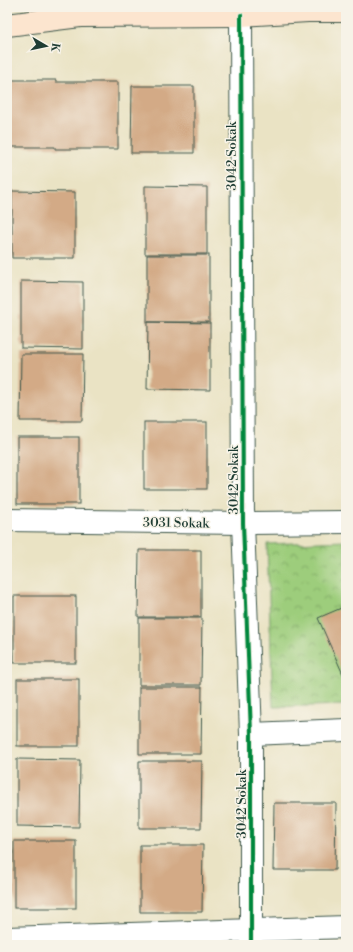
<svg xmlns="http://www.w3.org/2000/svg" width="353" height="952" viewBox="0 0 353 952" font-family="'Libre Bodoni',serif">
<style>
.park{fill:url(#park-crowns);stroke:#5e8558}
.building{fill:#d3aa86}
.lines{fill:none;stroke-linecap:round;stroke-linejoin:round}
.street-casing{stroke:#3d564a;stroke-width:24}
.secondary-casing{stroke:#3d564a;stroke-width:24}
.street{stroke:#fff;stroke-width:22}
.secondary{stroke:#fce5cf;stroke-width:22}
.cycleway-casing{stroke:#f7f3e8;stroke-width:6}
.cycleway{stroke:#00873e;stroke-width:4}
.labels{text-anchor:middle;stroke-width:3;stroke-linejoin:round;paint-order:stroke}
.street-label{font-size:13px;fill:#1f3d34;stroke:#f7f3e8}
</style>
<defs>
<pattern id="park-crowns" width="20" height="18" patternUnits="userSpaceOnUse"><rect width="20" height="18" fill="#9dcd7b"/><path d="M2 6a3 3 0 1 1 6 0M12 15a3 3 0 1 1 6 0" fill="none" stroke="#7fa866"/></pattern>
</defs>
<rect width="100%" height="100%" fill="#f7f3e8"/>
<filter id="ink" filterUnits="userSpaceOnUse"><feTurbulence type="fractalNoise" baseFrequency=".025" numOctaves="2"/><feDisplacementMap in="SourceGraphic" scale="8" xChannelSelector="R" yChannelSelector="G"/><feConvolveMatrix kernelMatrix="1 2 1 2 8 2 1 2 1" color-interpolation-filters="sRGB"/></filter>
<filter id="wash" filterUnits="userSpaceOnUse"><feTurbulence type="fractalNoise" baseFrequency=".012" numOctaves="4" result="noise"/><feDisplacementMap in="SourceGraphic" scale="16" xChannelSelector="R" yChannelSelector="G"/><feGaussianBlur stdDeviation="0.9" result="paint"/><feColorMatrix in="noise" values="0 0 0 0 0 0 0 0 0 0 0 0 0 0 0 0 0 1.4 0 .05"/><feComposite in="paint" operator="in"/></filter>
<g filter="url(#wash)">
<rect width="100%" height="100%" fill="#eae3c4"/>
<path class="park" d="M 346,541 L 346,705 L 273,707 L 267,544 Z"/>
<g id="blocks">
<g class="building">
<path d="M 7,80 L 56,80 L 56,82 L 118,82 L 118,149 L 55,149 L 55,147 L 7,147 Z"/>
<path d="M 132,86 L 194,86 L 194,153 L 131,153 Z"/>
<path d="M 145,186 L 207,187 L 207,254 L 145,254 Z"/>
<path d="M 12,191 L 75,192 L 75,258 L 12,258 Z"/>
<rect x="147" y="255" width="62" height="67"/>
<path d="M 21,281 L 83,282 L 83,349 L 21,348 Z"/>
<path d="M 148,322 L 210,323 L 210,390 L 147,389 Z"/>
<path d="M 21,354 L 83,354 L 82,421 L 20,421 Z"/>
<rect x="144" y="422" width="63" height="67"/>
<rect x="17" y="437" width="62" height="67"/>
<path d="M 139,550 L 201,550 L 201,617 L 138,617 Z"/>
<rect x="14" y="596" width="62" height="67"/>
<path d="M 346,606 L 346,681 L 318,618 Z"/>
<path d="M 139,618 L 202,618 L 201,685 L 139,685 Z"/>
<rect x="17" y="679" width="62" height="67"/>
<path d="M 139,687 L 202,687 L 201,754 L 139,754 Z"/>
<path d="M 17,759 L 80,760 L 79,827 L 17,826 Z"/>
<path d="M 139,761 L 202,761 L 201,828 L 139,828 Z"/>
<path d="M 274,803 L 336,803 L 335,870 L 273,870 Z"/>
<rect x="14" y="841" width="62" height="67"/>
<path d="M 140,845 L 203,845 L 202,912 L 140,912 Z"/>
</g>
</g>
</g>
<g filter="url(#ink)">
<use href="#blocks" fill-opacity="0" stroke="#3d564a" stroke-width="1"/>
<g class="lines">
<g class="street-casing">
<g id="street">
<path d="M 241,15 L 243,523 L 251,734 L 251,945"/>
<path d="M 7,520 L 243,523 L 346,522"/>
<path d="M 251,734 L 346,730"/>
<path d="M 7,938 L 346,927"/>
</g>
</g>
<g class="secondary-casing">
<path id="secondary" d="M 7,25 L 80,16 L 241,15 L 308,11 L 346,11"/>
</g>
<use href="#street" class="street"/>
<use href="#secondary" class="secondary"/>
<g class="cycleway-casing">
<path id="cycleway" d="M 241,15 L 243,523 L 251,734 L 251,945"/>
</g>
<use href="#cycleway" class="cycleway"/>
</g>
</g>
<g class="labels">
<g class="street-label">
<text transform="translate(231 156) rotate(-90)" y="5">3042 Sokak</text>
<text transform="translate(233 480) rotate(-90)" y="5">3042 Sokak</text>
<text transform="translate(176 522) rotate(1)" y="5">3031 Sokak</text>
<text transform="translate(241 804) rotate(-90)" y="5">3042 Sokak</text>
</g>
</g>
<rect width="353" height="952" fill="none" stroke="#f7f3e8" stroke-width="24"/>
<g transform="translate(46 46) rotate(99)" stroke="#f7f3e8" stroke-width="3" paint-order="stroke">
<path d="M0-3L7 15L0 10L-7 15Z" fill="#1f3d34"/>
<text y="-6" font-size="11" font-weight="bold" text-anchor="middle" fill="#1f3d34">K</text>
</g>
</svg>
